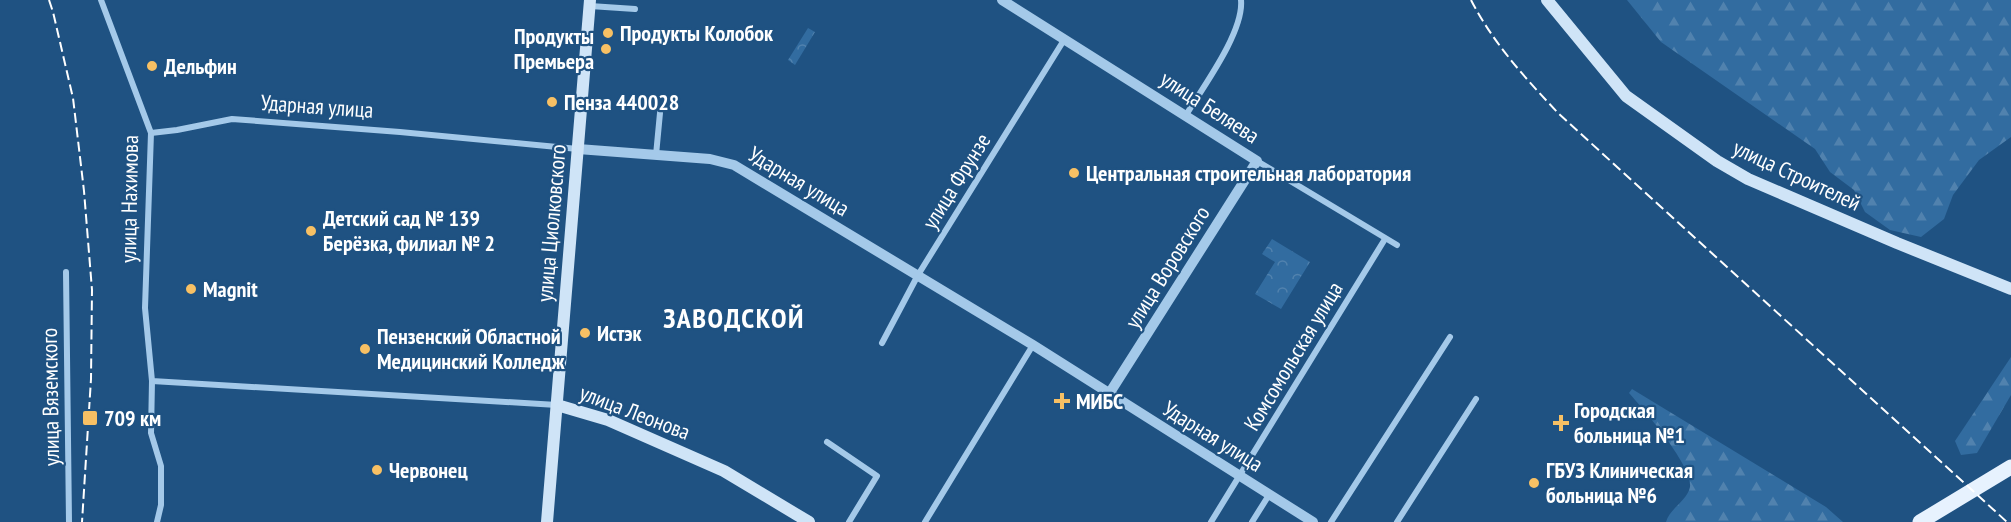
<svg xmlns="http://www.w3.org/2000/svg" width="2011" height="522" viewBox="0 0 2011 522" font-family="'PT Sans Narrow',sans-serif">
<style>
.forest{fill:url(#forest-firs)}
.park{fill:url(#park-crowns)}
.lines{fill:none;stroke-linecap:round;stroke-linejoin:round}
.minor{stroke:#a4c9e9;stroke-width:6}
.tertiary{stroke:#a4c9e9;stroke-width:10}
.secondary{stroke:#cfe4f7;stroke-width:12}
.primary{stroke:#e7f2fe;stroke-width:15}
.rail{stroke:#fff;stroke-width:2;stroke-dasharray:10 4.5;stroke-linecap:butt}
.poi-dot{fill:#f7c064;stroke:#1f5282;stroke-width:2}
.labels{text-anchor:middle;stroke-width:4.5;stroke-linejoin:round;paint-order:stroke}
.poi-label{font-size:22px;font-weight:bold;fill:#fff;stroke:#1f5282;text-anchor:start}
.street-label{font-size:22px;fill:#fff;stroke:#1f5282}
.district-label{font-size:28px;font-weight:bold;letter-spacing:1.5px;fill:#fff;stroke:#1f5282}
</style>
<defs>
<pattern id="forest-firs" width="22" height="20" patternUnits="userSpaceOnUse" patternTransform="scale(1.5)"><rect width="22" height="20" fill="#326ca0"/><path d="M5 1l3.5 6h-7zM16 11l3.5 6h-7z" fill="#5182ae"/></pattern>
<pattern id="park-crowns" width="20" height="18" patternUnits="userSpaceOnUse" patternTransform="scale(1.5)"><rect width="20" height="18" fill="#326ca0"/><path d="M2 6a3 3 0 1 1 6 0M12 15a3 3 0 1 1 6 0" fill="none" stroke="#5182ae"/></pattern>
</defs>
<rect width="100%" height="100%" fill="#1f5282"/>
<g class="forest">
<path d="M 1627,0 L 2011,0 L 2011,137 L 1979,160 L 1953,195 L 1944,219 L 1921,237 L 1890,230 L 1865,212 L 1854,190 L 1830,172 L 1815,149 L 1661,42 Z"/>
<path d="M 2011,357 L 2011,395 L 1977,453 L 1961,455 L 1955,441 Z"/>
<path d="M 1632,389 L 1826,507 L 1843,522 L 1666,522 C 1670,508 1687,501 1690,487 C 1693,466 1643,409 1629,393 Z"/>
</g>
<g class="park">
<path d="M 808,28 L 815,32 L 795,65 L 788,60 Z"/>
<path d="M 1272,239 L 1310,262 L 1281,309 L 1255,294 L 1275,262 L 1262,254 Z"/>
</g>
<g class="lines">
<g class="minor">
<path d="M 101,0 L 151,133 L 145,308 L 152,381 L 557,405"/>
<path d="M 590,6 L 635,9"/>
<path d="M 1186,115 C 1203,87 1244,32 1241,0"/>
<path d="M 151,133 L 177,130 L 232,119 L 400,132 L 578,149"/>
<path d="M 656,155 L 660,113"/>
<path d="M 1257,161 L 1397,245"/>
<path d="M 66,272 L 69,522"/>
<path d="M 882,343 L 918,275 L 1064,40"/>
<path d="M 152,381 L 151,433 L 161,466 L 161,505 L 157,522"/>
<path d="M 827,442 L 877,476 L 849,522"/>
<path d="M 925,522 L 1033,345"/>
<path d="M 1211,522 L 1385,239"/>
<path d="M 1252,522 L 1269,495"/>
<path d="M 1331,522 L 1450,337"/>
<path d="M 1397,522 L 1476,399"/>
</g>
<g class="tertiary">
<path d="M 1002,0 L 1257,161 L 1109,394"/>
<path d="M 578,149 L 710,159 L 734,165 L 1033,345 L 1313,522"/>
</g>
<g class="secondary">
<path d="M 1547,0 L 1626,96 L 1717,161 L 1748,179 L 1897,243 L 2011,289"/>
<path d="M 557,405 L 608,420 L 724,471 L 809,522"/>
<path d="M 547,522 L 590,0"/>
</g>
<path class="primary" d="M 1920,522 L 2011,467"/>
<g class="rail">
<path d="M 49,0 L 53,12 L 73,98 L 84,191 L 92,290 L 91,379 L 82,522"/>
<path d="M 1471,0 C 1493,43 1526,79 1559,114 L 2007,522"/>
</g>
</g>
<g class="poi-dot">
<circle cx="608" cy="33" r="6"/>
<circle cx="606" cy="49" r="6"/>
<circle cx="152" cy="66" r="6"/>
<circle cx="552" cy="102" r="6"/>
<circle cx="1074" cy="173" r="6"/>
<circle cx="311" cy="231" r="6"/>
<circle cx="191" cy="289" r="6"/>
<circle cx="585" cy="333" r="6"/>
<circle cx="365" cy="349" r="6"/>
<path d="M1059 392h6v6h6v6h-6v6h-6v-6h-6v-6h6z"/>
<rect x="82" y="410" width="16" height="16" rx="3"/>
<path d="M1558 414h6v6h6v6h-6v6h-6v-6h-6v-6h6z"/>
<circle cx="377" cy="470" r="6"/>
<circle cx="1534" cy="483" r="6"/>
</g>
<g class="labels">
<g class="poi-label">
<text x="620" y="41">Продукты Колобок</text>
<text x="594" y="44" text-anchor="end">Продукты<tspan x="594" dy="25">Премьера</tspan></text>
<text x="164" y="74">Дельфин</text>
<text x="564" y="110">Пенза 440028</text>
<text x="1086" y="181">Центральная строительная лаборатория</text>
<text x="323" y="226">Детский сад № 139<tspan x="323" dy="25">Берёзка, филиал № 2</tspan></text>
<text x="203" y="297">Magnit</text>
<text x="597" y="341">Истэк</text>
<text x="377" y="344">Пензенский Областной<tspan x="377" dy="25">Медицинский Колледж</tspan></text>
<text x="1076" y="409">МИБС</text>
<text x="1574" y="418">Городская<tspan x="1574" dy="25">больница №1</tspan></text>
<text x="104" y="426">709 км</text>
<text x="389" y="478">Червонец</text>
<text x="1546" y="478">ГБУЗ Клиническая<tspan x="1546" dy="25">больница №6</tspan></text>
</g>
<g class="street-label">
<text transform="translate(317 106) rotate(4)" y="8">Ударная улица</text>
<text transform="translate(1210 107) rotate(33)" y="8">улица Беляева</text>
<text transform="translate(1797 175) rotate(25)" y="8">улица Строителей</text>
<text transform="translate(799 181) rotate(31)" y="8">Ударная улица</text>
<text transform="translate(956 181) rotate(-58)" y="8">улица Фрунзе</text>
<text transform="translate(129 199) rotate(-89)" y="8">улица Нахимова</text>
<text transform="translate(551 223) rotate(-85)" y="8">улица Циолковского</text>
<text transform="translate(1167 267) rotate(-58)" y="8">улица Воровского</text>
<text transform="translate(1293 356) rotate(-59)" y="8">Комсомольская улица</text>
<text transform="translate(50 397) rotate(-91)" y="8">улица Вяземского</text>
<text transform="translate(635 412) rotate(21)" y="8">улица Леонова</text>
<text transform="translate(1213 436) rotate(32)" y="8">Ударная улица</text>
</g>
<g class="district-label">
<text x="734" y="328">ЗАВОДСКОЙ</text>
</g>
</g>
</svg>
